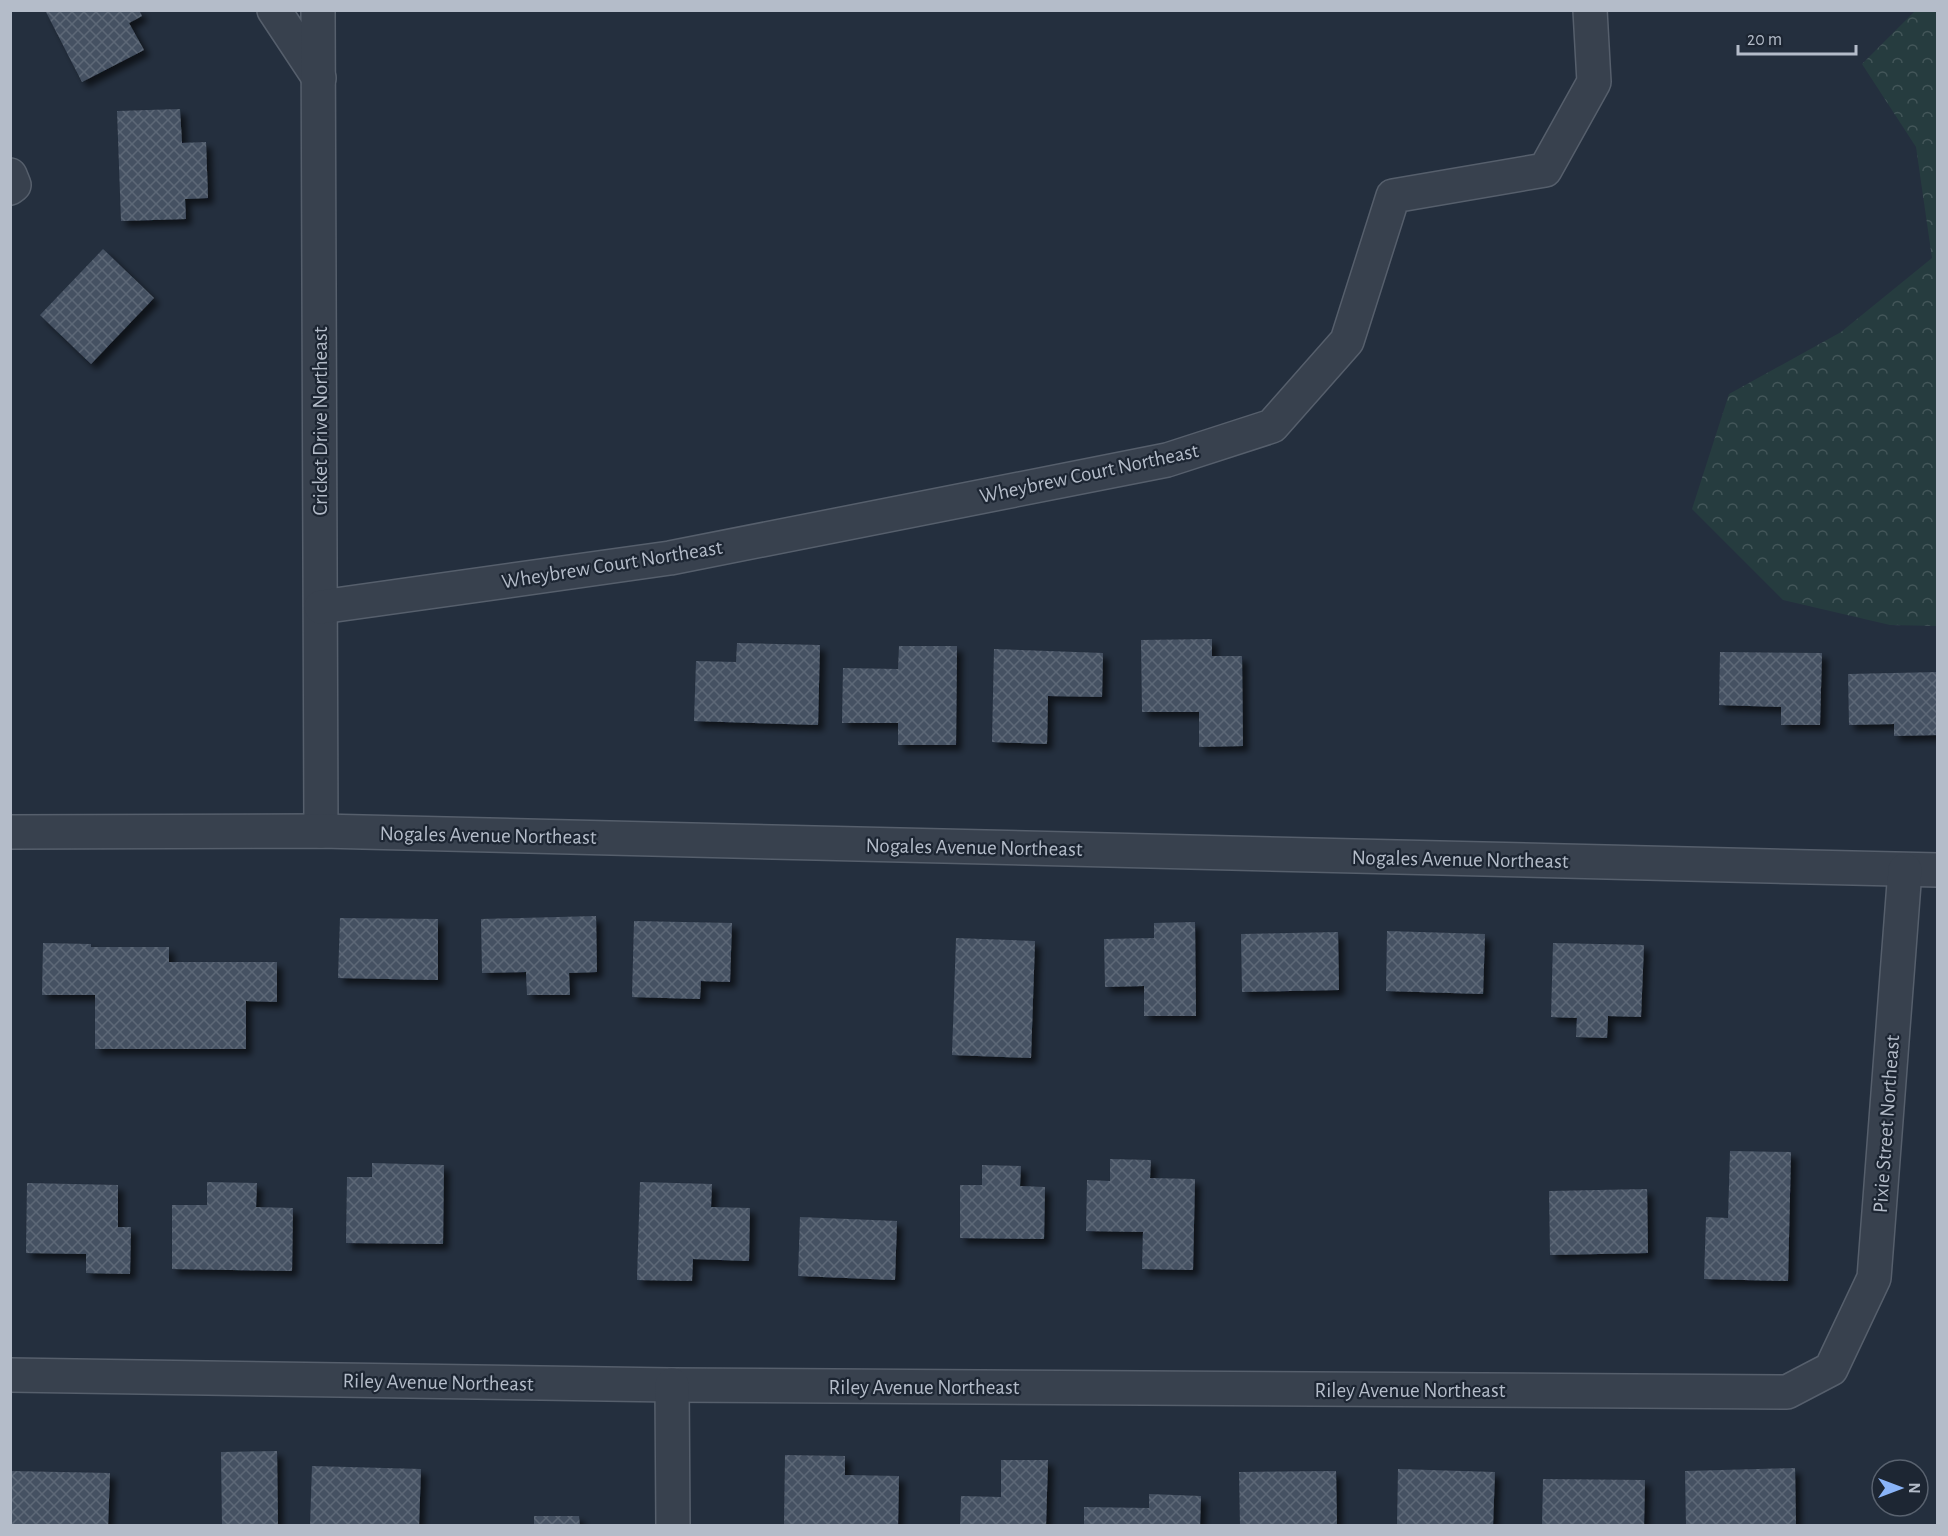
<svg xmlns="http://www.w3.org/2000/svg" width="1948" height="1536" viewBox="0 0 1948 1536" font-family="'Alegreya Sans',sans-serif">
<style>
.forest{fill:url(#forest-crowns)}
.building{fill:url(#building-cross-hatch);filter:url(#shadow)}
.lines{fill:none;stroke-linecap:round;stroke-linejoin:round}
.minor-casing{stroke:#565f6c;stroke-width:36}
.minor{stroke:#38414e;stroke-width:33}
.labels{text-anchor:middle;stroke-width:4.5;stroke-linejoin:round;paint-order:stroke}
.street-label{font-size:21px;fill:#b4bcc9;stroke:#1d2633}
</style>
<defs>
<pattern id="forest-crowns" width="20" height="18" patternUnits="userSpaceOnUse" patternTransform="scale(1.5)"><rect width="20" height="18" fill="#263c3f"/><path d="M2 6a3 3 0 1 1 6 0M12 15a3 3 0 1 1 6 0" fill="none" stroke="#435659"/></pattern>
<pattern id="building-cross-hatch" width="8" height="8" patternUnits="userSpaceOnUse" patternTransform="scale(1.5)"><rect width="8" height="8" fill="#455162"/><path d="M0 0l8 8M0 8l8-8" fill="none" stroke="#5d6877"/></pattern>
<filter id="shadow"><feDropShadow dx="5.5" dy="5.5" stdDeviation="3" flood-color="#0009"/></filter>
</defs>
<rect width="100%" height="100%" fill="#242f3e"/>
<path class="forest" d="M 1916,10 L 1938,11 L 1937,626 L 1890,625 L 1783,600 L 1692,509 L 1729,394 L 1841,332 L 1932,258 L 1916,147 L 1862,64 Z"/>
<g class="building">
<path d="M 45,10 L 139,10 L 142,16 L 129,23 L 144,50 L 82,82 Z"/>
<path d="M 180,109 L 182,143 L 206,142 L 208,198 L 185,199 L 186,219 L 121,221 L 117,111 Z"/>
<path d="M 103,249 L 154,298 L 91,364 L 40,315 Z"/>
<path d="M 1212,639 L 1212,656 L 1242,656 L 1243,746 L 1199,747 L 1199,712 L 1142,712 L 1141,640 Z"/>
<path d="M 737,643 L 820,645 L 818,725 L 694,721 L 696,661 L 736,662 Z"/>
<path d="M 899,646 L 957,646 L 956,745 L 898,745 L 898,723 L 842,723 L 843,668 L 898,669 Z"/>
<path d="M 994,649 L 1103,653 L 1102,697 L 1048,696 L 1047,744 L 992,742 Z"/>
<path d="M 1720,652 L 1822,653 L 1820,725 L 1781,725 L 1781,707 L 1719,705 Z"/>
<path d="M 1938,672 L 1938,735 L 1894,736 L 1894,724 L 1849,725 L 1848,674 Z"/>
<path d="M 596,916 L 597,972 L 569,973 L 570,995 L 527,995 L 526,972 L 482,973 L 481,919 Z"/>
<path d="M 340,918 L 438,919 L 438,980 L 338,978 Z"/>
<path d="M 634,921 L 732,923 L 730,982 L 701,981 L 700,999 L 632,997 Z"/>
<path d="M 1195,922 L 1196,1016 L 1144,1016 L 1144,986 L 1105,987 L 1104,939 L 1154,938 L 1154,923 Z"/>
<path d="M 1387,931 L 1485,934 L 1483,994 L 1386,991 Z"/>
<path d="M 1338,932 L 1339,990 L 1242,992 L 1241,934 Z"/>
<path d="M 956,938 L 1035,941 L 1031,1058 L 952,1055 Z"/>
<path d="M 43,943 L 91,944 L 91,947 L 169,947 L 169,962 L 277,962 L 277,1002 L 246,1001 L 246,1049 L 95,1049 L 95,995 L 42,995 Z"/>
<path d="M 1553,943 L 1644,945 L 1641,1017 L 1608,1016 L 1607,1038 L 1576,1037 L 1577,1018 L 1551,1017 Z"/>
<path d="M 1730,1151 L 1791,1152 L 1788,1281 L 1704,1279 L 1706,1217 L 1728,1218 Z"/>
<path d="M 1110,1159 L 1151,1160 L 1150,1178 L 1195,1179 L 1193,1270 L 1142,1269 L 1143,1232 L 1086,1231 L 1087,1180 L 1110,1181 Z"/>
<path d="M 372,1163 L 444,1165 L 443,1244 L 346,1243 L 347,1177 L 372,1177 Z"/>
<path d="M 982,1165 L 1021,1166 L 1020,1186 L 1045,1187 L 1044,1239 L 960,1238 L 960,1185 L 982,1185 Z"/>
<path d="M 207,1182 L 257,1183 L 256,1207 L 293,1208 L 292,1271 L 172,1269 L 172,1205 L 207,1205 Z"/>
<path d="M 640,1182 L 712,1184 L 711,1207 L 750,1208 L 749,1261 L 693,1259 L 692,1281 L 637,1280 Z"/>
<path d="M 27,1183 L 118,1185 L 118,1227 L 131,1227 L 130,1274 L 86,1273 L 86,1254 L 26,1253 Z"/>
<path d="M 1647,1189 L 1648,1253 L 1550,1255 L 1549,1191 Z"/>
<path d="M 800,1217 L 897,1221 L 895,1280 L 798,1276 Z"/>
<path d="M 277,1451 L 278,1526 L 222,1526 L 221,1452 Z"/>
<path d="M 785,1455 L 845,1456 L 845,1475 L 899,1476 L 898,1526 L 784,1526 Z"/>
<path d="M 1001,1460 L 1048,1460 L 1046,1526 L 960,1526 L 961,1496 L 1001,1497 Z"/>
<path d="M 312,1466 L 421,1469 L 419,1526 L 310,1526 Z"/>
<path d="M 1795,1468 L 1796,1526 L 1686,1526 L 1685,1471 Z"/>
<path d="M 1398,1469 L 1495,1472 L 1493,1526 L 1397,1526 Z"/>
<path d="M 11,1471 L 110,1473 L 108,1526 L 10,1525 Z"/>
<path d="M 1336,1471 L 1337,1526 L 1240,1526 L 1239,1472 Z"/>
<path d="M 1543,1479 L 1645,1480 L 1644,1526 L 1542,1526 Z"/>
<path d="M 1149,1494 L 1201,1496 L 1200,1526 L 1084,1526 L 1084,1507 L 1149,1508 Z"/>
<path d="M 534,1516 L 579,1516 L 580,1526 L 534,1526 Z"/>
</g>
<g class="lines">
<g class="minor-casing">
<g id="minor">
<path d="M 274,10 L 319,78"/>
<path d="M 318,10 L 321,831"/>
<path d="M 10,175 L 14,185 L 10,188"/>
<path d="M 321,607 L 670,558 L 1167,460 L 1272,426 L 1347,341 L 1393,196 L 1545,170 L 1594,82 L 1590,10"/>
<path d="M 10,832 L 321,831 L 1938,870"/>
<path d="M 10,1375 L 672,1385 L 1787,1392 L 1831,1369 L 1874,1278 L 1905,870"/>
<path d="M 672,1385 L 673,1526"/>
</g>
</g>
<use href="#minor" class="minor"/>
</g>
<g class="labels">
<g class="street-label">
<text transform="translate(320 421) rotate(-90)" y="7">Cricket Drive Northeast</text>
<text transform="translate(1089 473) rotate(-12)" y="7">Wheybrew Court Northeast</text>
<text transform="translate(612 564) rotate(-9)" y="7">Wheybrew Court Northeast</text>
<text transform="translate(488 835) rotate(1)" y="7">Nogales Avenue Northeast</text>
<text transform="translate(974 847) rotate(1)" y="7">Nogales Avenue Northeast</text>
<text transform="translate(1460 859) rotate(1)" y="7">Nogales Avenue Northeast</text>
<text transform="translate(1886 1124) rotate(-86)" y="7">Pixie Street Northeast</text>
<text transform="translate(438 1382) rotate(1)" y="7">Riley Avenue Northeast</text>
<text x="924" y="1394">Riley Avenue Northeast</text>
<text x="1410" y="1397">Riley Avenue Northeast</text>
</g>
</g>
<rect width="1948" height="1536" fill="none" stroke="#b4bcc9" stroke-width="24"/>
<g transform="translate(1900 1488) rotate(90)"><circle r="28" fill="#1d2633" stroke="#59626f" stroke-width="1.5"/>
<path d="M0-4.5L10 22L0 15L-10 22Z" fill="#8ab4f8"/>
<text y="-9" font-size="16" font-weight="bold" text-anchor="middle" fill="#b4bcc9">N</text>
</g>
<path d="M1738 45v9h118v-9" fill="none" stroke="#b4bcc9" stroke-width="3"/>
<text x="1747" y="45" font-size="18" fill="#b4bcc9" stroke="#1d2633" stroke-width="4.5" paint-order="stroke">20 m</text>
</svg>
